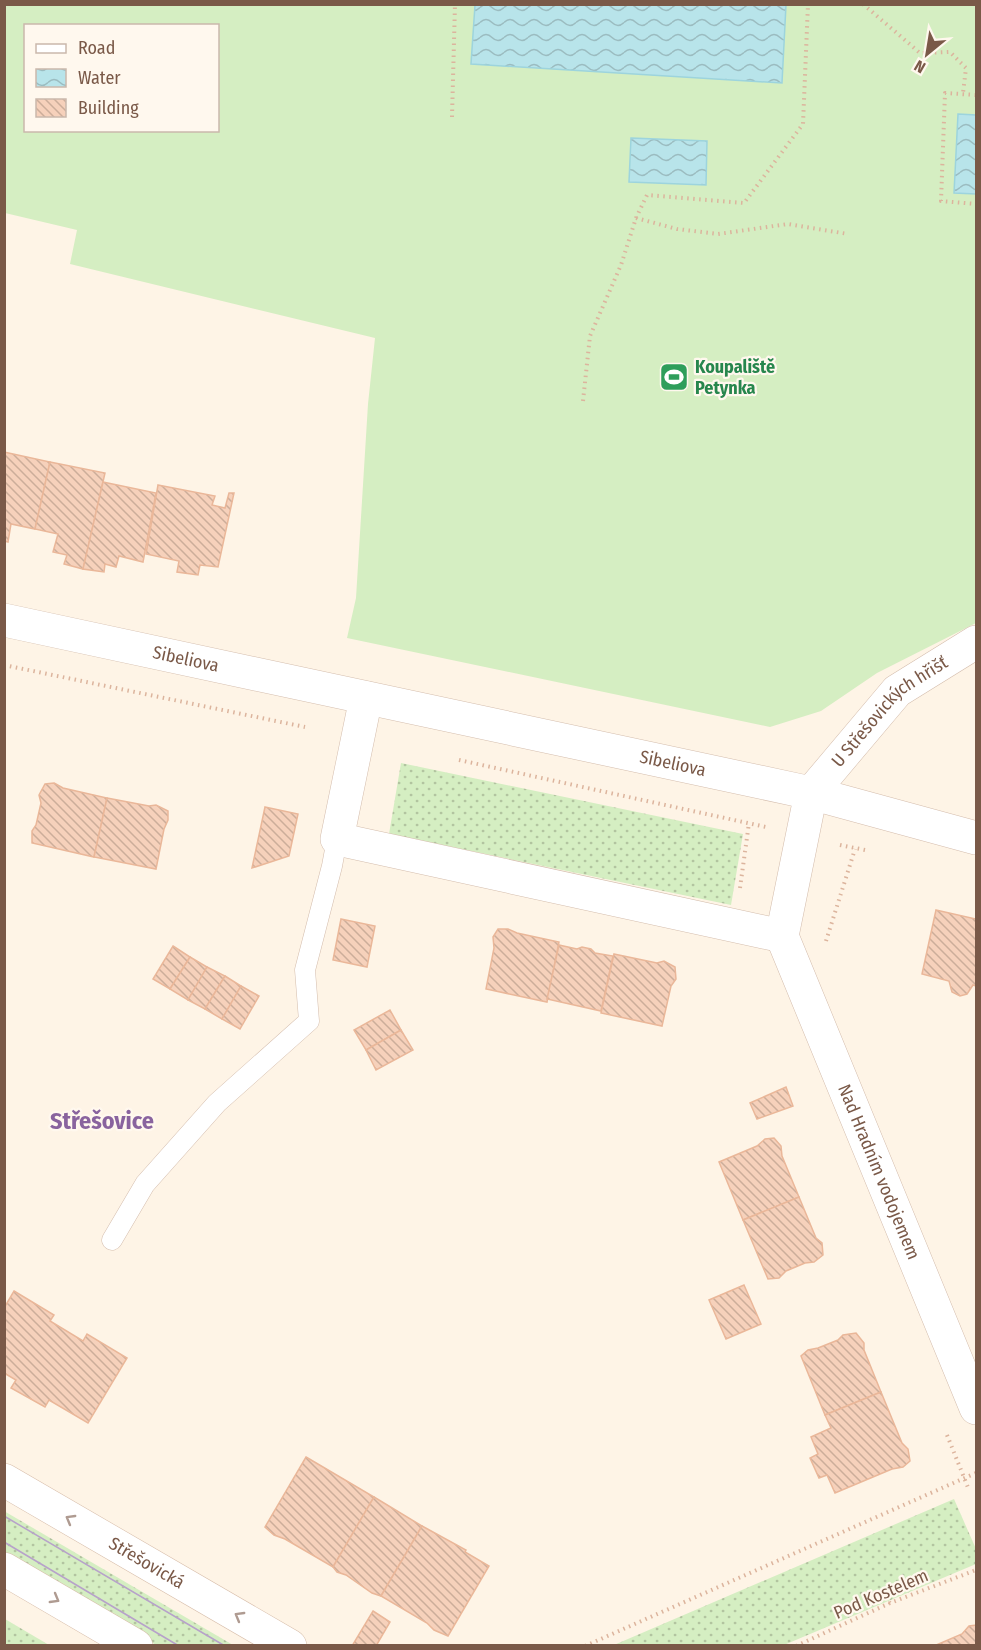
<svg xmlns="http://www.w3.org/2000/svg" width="981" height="1650" viewBox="0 0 981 1650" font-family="'Fira Sans Condensed',sans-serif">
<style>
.grass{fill:url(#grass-dots)}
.garden{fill:#d5eec2;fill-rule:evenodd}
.water{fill:url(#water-waves);stroke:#9dd4dd;stroke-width:1.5}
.building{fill:url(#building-back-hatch);stroke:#eab799;stroke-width:1.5}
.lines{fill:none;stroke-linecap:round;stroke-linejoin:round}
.lane-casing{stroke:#d4bdad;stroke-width:21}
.street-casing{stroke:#d4bdad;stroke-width:34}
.secondary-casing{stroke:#d7bdaa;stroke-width:34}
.path{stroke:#dcb49d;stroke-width:4;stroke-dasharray:1.5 4.5;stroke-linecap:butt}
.lane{stroke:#fff;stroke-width:20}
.street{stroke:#fff;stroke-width:33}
.secondary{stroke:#fff;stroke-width:33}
.tram{stroke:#b7a2ca;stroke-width:1.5}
.oneway{stroke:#af9b91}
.labels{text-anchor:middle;stroke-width:4.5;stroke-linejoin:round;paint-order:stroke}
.leisure-label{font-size:18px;font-weight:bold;fill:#27864d;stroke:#fff8ee;text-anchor:start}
.street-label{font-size:18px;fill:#7a5948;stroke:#fff8ee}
.district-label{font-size:24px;font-weight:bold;fill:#89639e;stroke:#fff8ee}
</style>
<defs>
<pattern id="grass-dots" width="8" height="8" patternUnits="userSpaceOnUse" patternTransform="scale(1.5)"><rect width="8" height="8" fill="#d5eec2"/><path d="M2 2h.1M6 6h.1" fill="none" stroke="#b2c4a0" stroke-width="1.8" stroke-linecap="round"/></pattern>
<pattern id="water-waves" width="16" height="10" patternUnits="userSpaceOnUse" patternTransform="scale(1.5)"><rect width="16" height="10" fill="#b8e4ea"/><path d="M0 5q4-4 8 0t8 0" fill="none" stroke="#9bbcc0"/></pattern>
<pattern id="building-back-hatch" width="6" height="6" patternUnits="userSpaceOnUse" patternTransform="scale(1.5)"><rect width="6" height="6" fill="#f6d1bb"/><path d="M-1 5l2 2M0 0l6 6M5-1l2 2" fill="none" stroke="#ccad9a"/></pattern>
</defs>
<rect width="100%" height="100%" fill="#fef4e6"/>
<g class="grass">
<path d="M 401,763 L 743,834 L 731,905 L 389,834 Z"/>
<path d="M 954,1499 L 976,1549 L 976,1564 L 784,1645 L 614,1645 Z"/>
<path d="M 4,1511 L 233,1645 L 156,1645 L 5,1556 Z"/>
<path d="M 5,1619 L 49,1645 L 5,1645 Z"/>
</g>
<path class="garden" d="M 5,5 L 976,5 L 976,623 L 877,673 L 821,711 L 770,727 L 347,638 L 356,598 L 368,404 L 375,338 L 70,264 L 77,230 L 5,213 ZM 26,26 L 218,26 L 218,130 L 26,130 Z"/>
<g class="water">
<path d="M 475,5 L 786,5 L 782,83 L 471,64 Z"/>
<path d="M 958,114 L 976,115 L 976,194 L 954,193 Z"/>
<path d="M 631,138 L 707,141 L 706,185 L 629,182 Z"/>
</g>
<g class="building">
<path d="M 4,452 L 50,462 L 35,529 L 11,524 L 8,542 L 4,541 Z"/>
<path d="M 50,462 L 105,473 L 83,569 L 64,564 L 67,555 L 53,552 L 58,534 L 35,529 Z"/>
<path d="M 103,482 L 156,493 L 143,562 L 119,556 L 116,567 L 105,564 L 104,572 L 83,569 Z"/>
<path d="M 158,485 L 215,496 L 212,505 L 225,508 L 229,493 L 234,493 L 218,567 L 200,565 L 198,575 L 177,572 L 179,561 L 146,554 Z"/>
<path d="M 54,783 L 63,788 L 107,798 L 94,857 L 32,843 L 32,831 L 36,825 L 41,803 L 39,795 L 45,784 Z"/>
<path d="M 107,798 L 149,806 L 156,805 L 168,811 L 168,820 L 164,829 L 156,869 L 94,857 Z"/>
<path d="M 265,807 L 298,814 L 289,856 L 252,868 Z"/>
<path d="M 936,910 L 976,919 L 976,986 L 973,985 L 967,994 L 960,996 L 952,992 L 949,981 L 922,974 Z"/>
<path d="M 341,919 L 375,926 L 367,967 L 333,960 Z"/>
<path d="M 498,929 L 508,929 L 517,933 L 559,942 L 547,1002 L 486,989 L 494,948 L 493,937 Z"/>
<path d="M 559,945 L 577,949 L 582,947 L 591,949 L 595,953 L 613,956 L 601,1011 L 547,999 Z"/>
<path d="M 173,946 L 190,957 L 170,989 L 153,979 Z"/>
<path d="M 614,954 L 657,963 L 664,961 L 675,967 L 676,979 L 671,986 L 662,1026 L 601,1013 Z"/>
<path d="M 190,957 L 207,967 L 188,1000 L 170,989 Z"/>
<path d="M 207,967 L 225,976 L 205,1009 L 188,1000 Z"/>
<path d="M 225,976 L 241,986 L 222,1019 L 205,1009 Z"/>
<path d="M 241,986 L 259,996 L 240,1029 L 222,1019 Z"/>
<path d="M 390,1010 L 401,1030 L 366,1050 L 354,1030 Z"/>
<path d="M 401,1030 L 413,1050 L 376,1070 L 366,1050 Z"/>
<path d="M 786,1087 L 793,1106 L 757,1119 L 750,1103 Z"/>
<path d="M 774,1138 L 781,1146 L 782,1156 L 799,1197 L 743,1220 L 719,1162 L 757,1146 L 765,1139 Z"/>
<path d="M 799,1197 L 816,1238 L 822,1243 L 823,1255 L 814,1262 L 805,1263 L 786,1271 L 779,1278 L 768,1279 L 743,1220 Z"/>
<path d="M 744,1285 L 761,1324 L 726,1339 L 709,1300 Z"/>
<path d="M 14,1291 L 54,1315 L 50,1321 L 83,1341 L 87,1334 L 127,1358 L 88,1423 L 49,1400 L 45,1407 L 11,1388 L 16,1380 L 4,1373 L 4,1308 Z"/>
<path d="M 856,1333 L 864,1343 L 864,1350 L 881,1392 L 825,1415 L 801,1356 L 808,1350 L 818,1348 L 838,1340 L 843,1335 Z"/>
<path d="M 881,1392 L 902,1443 L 908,1449 L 910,1461 L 903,1467 L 892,1469 L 835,1493 L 827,1475 L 819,1478 L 810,1458 L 818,1454 L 811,1437 L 831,1428 L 825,1415 Z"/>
<path d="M 306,1457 L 374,1497 L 333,1567 L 285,1539 L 274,1535 L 265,1527 Z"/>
<path d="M 374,1497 L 422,1526 L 381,1596 L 372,1593 L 346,1575 L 337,1572 L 333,1567 Z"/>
<path d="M 422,1526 L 466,1550 L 465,1552 L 489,1566 L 448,1636 L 434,1630 L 427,1623 L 381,1596 Z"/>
<path d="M 373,1611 L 390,1622 L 376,1646 L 352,1646 Z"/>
<path d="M 976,1625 L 976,1646 L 934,1646 L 962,1634 L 969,1626 Z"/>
</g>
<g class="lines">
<g class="lane-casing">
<path id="lane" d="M 112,1240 L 145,1184 L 217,1103 L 309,1021 L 305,970 L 332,866 L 337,839"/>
</g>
<g class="street-casing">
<g id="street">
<path id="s1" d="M 4,620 L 811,793 L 976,838"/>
<path d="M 366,698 L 337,839 L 782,936"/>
<path id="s2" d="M 782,936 L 976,1408"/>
<path id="s3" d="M 782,936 L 811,793 L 897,691 L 976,642"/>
</g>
</g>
<g class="secondary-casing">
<g id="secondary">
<path id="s4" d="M 4,1480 L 290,1646"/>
<path d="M 4,1569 L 136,1646"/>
</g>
</g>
<g class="path">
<path d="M 863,4 L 920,53 L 950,52 L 966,68 L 963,93"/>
<path d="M 976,95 L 945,93 L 941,201 L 976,204"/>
<path d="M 452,117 L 455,4"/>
<path d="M 636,218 L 677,229 L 718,234 L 788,224 L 848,234"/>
<path d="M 583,401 L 590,336 L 621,265 L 636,218 L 647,195 L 744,203 L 803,124 L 808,4"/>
<path d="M 4,665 L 305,727"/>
<path d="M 459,760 L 766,827"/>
<path d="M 840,845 L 865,850"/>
<path d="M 740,888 L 749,823"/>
<path d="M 826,941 L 855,849"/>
<path d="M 947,1435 L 969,1490"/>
<path d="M 885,1598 L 890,1603"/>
<path d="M 585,1646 L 976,1473"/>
<path d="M 796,1646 L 890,1603 L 976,1570"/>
</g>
<use href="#lane" class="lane"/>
<use href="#street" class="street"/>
<use href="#secondary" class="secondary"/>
<g class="tram">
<path d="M 4,1516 L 225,1646"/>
<path d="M 4,1542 L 179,1646"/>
</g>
</g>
<defs><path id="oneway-chevron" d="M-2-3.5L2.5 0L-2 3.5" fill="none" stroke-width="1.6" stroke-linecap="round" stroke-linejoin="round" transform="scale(1.5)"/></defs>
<g class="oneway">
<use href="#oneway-chevron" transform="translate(70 1519) rotate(-150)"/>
<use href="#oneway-chevron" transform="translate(55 1599) rotate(30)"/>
<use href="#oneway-chevron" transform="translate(239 1616) rotate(-150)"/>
</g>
<defs>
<g id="stadium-square" transform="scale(1.5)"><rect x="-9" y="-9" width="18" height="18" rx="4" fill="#2e9e5b" stroke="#fff8ee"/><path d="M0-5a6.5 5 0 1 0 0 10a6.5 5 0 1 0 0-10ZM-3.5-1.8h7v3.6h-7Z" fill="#fff"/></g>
</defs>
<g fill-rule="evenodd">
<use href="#stadium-square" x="674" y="377"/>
</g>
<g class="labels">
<g class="leisure-label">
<text x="695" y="373">Koupaliště<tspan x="695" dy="21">Petynka</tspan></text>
</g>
<g class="street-label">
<text dy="6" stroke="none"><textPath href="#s1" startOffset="186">Sibeliova</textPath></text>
<text dy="6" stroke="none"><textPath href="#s3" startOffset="260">U Střešovických hřišť</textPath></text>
<text dy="6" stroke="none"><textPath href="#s1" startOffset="684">Sibeliova</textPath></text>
<text dy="6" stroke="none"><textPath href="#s2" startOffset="255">Nad Hradním vodojemem</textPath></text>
<text dy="6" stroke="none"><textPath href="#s4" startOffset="165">Střešovická</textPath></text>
<text transform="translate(881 1594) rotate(-23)" y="6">Pod Kostelem</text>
</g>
<g class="district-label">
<text x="102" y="1129">Střešovice</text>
</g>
</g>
<rect width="981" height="1650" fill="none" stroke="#7a5948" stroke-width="12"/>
<rect x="24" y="24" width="195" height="108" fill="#fff8ee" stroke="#cab8ac" stroke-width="1.5"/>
<rect x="36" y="44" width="30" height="9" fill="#ffffff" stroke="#cab8ac" stroke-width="1.5"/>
<text x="78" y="54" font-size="18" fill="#7a5948">Road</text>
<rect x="36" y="69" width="30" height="18" fill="url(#water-waves)" stroke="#cab8ac" stroke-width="1.5"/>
<text x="78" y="84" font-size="18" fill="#7a5948">Water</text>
<rect x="36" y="99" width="30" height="18" fill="url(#building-back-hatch)" stroke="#cab8ac" stroke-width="1.5"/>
<text x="78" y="114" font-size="18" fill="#7a5948">Building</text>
<g transform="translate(927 54) rotate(210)" stroke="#fff8ee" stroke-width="4.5" paint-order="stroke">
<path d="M0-4.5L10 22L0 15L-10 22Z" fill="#7a5948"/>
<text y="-9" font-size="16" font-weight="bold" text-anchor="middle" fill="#7a5948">N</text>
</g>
</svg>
